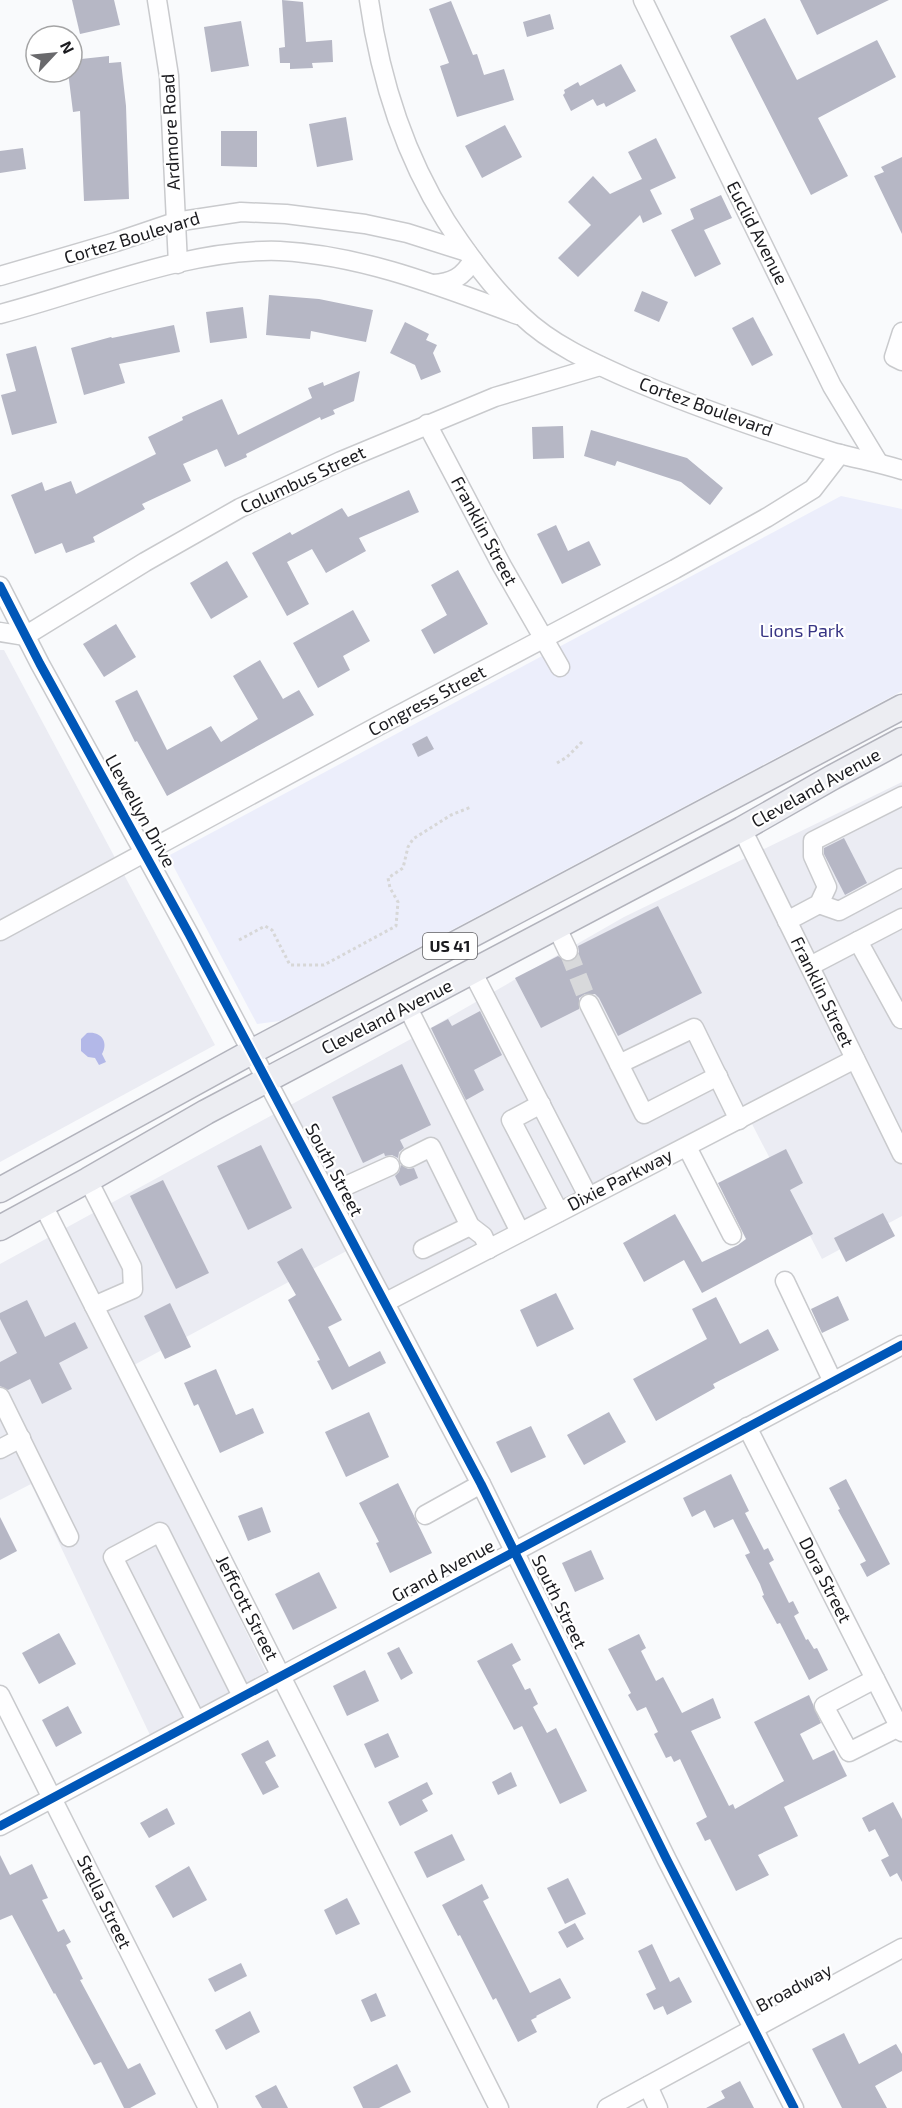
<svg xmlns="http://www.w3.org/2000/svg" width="902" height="2108" viewBox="0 0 902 2108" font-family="'Exo 2',sans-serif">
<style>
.built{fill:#ebecf3}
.green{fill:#eceefb}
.water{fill:#b3b8e8}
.building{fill:#b6b7c5}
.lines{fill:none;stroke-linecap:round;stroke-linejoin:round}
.minor-tunnel{stroke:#d8d9db;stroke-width:18;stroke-dasharray:18 9;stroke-linecap:butt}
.minor-casing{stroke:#c9cacd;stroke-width:21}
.major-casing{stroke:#b2b3bc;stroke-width:27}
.path{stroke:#d7d7d7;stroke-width:3;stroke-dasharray:3 3;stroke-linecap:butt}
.minor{stroke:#fefeff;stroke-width:18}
.major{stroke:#ecedf2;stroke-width:24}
.cycleway-casing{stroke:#fff;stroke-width:13}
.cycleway{stroke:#0057b8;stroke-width:9}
.labels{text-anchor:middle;stroke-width:4.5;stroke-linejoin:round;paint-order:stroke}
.shield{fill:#fff;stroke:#5f5f62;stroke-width:1.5}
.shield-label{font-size:16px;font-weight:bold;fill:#1b1b1f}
.street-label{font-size:18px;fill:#1b1b1f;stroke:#fff}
.park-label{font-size:18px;fill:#373483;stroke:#fff}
</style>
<rect width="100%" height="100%" fill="#f9fafc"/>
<g class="built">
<path d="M 0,650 L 4,650 L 215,1045 L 0,1162 Z"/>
<path d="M 902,782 L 902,1216 L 822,1259 L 752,1124 L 382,1307 L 352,1248 L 121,1372 L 266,1673 L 150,1735 L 31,1484 L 0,1500 L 0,1264 L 420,1034 L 624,917 Z"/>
</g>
<path class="green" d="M 841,496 L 902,509 L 902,691 L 280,1021 L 257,1024 L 168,856 Z"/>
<path class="water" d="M 87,1033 C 101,1031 109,1042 102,1054 L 106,1062 L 99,1065 L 95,1058 L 88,1057 L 81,1051 L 81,1039 Z"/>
<g class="building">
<path d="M 72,0 L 114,0 L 120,25 L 80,34 Z"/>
<path d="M 282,0 L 303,2 L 306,42 L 332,40 L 333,62 L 312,63 L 313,68 L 290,69 L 290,63 L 280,63 L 279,48 L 285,47 Z"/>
<path d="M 800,0 L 889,0 L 817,35 Z"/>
<path d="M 451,1 L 473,55 L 477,54 L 484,75 L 504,69 L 514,100 L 457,117 L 440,66 L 449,63 L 429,9 Z"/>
<path d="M 550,14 L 554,29 L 527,37 L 523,22 Z"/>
<path d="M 765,18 L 797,80 L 877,40 L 896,77 L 818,118 L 848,176 L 811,195 L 730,36 Z"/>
<path d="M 241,21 L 249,66 L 211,72 L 204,27 Z"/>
<path d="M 109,56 L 109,63 L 121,62 L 126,106 L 129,199 L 84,201 L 80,111 L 73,112 L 68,72 L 72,72 L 72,60 Z"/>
<path d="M 621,64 L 636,91 L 606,107 L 604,103 L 597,106 L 593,99 L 571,111 L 563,95 L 565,93 L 564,90 L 578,82 L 580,86 Z"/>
<path d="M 346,117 L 353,160 L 317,167 L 309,124 Z"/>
<path d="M 505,125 L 522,157 L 482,178 L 465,146 Z"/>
<path d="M 221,131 L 257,131 L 257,167 L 221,166 Z"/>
<path d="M 656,138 L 676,178 L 650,190 L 662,214 L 643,223 L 640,215 L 578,277 L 558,258 L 591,225 L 568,202 L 593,176 L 610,194 L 642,179 L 628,152 Z"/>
<path d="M 23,148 L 26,169 L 0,173 L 0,151 Z"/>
<path d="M 902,157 L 902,234 L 874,176 L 884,172 L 881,167 Z"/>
<path d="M 721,195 L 732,218 L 704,230 L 721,264 L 695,277 L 671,230 L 694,219 L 690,209 Z"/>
<path d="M 642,291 L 668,302 L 659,322 L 634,311 Z"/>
<path d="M 269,295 L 319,299 L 373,310 L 366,342 L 311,331 L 310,339 L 266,335 Z"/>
<path d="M 243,307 L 247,338 L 210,343 L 206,312 Z"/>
<path d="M 753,317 L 773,355 L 752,366 L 732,328 Z"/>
<path d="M 405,322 L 429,334 L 426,340 L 437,345 L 433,353 L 441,372 L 421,380 L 415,365 L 390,353 Z"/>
<path d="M 174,325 L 180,352 L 119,364 L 125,383 L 84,395 L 71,348 L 111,337 L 112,338 Z"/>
<path d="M 36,346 L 57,423 L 12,435 L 1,395 L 16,391 L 6,354 Z"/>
<path d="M 360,371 L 354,401 L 333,410 L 335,414 L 321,420 L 320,417 L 246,454 L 247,457 L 225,467 L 217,449 L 183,464 L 191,481 L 142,504 L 145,509 L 93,537 L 95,542 L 66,553 L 62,543 L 35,554 L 11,495 L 42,482 L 45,491 L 71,481 L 76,494 L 156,454 L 148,437 L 183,420 L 182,417 L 222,399 L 238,435 L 312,398 L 308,388 L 323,382 L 324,386 Z"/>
<path d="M 563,426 L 564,458 L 533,459 L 532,427 Z"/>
<path d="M 591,430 L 687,458 L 723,488 L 710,505 L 681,482 L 617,461 L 615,466 L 584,456 Z"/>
<path d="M 409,490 L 419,512 L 359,538 L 366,551 L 326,573 L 312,549 L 287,562 L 309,604 L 287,616 L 252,553 L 290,532 L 292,535 L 342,508 L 348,517 Z"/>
<path d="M 556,525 L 568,551 L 589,541 L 601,565 L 562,584 L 537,534 Z"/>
<path d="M 227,561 L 248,597 L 211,619 L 190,583 Z"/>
<path d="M 458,570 L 488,624 L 434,654 L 421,630 L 447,615 L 431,585 Z"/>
<path d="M 353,610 L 370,641 L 343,656 L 350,670 L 318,688 L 293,643 Z"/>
<path d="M 116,624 L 136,657 L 104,677 L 83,644 Z"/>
<path d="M 260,660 L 283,699 L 299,690 L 314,715 L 167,796 L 137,741 L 135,742 L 115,701 L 137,690 L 167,750 L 211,726 L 221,742 L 258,719 L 233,676 Z"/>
<path d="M 427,736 L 434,749 L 418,757 L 412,744 Z"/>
<path d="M 844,838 L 867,883 L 845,895 L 824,854 L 824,848 Z"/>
<path d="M 658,906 L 702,993 L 618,1036 L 599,998 L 595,994 L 585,994 L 579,998 L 579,1009 L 541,1028 L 515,978 L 558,956 L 567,962 L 573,961 L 579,952 L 578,946 Z"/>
<path d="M 480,1011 L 502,1055 L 474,1070 L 484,1090 L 466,1100 L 431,1028 L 448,1019 L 452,1026 Z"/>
<path d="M 402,1064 L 431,1125 L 400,1140 L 404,1148 L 399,1152 L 398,1158 L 392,1155 L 385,1156 L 384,1153 L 363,1163 L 332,1097 Z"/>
<path d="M 261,1145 L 292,1208 L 248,1230 L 217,1166 Z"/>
<path d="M 786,1149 L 803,1183 L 790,1190 L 813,1234 L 702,1293 L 684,1260 L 644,1282 L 623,1243 L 675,1214 L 702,1262 L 738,1245 L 746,1239 L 718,1183 Z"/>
<path d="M 401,1165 L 408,1169 L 414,1168 L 418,1178 L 400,1186 L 395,1176 L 399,1172 Z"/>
<path d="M 163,1180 L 209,1273 L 176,1289 L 130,1196 Z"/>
<path d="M 883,1213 L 895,1236 L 846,1262 L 834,1238 Z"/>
<path d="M 302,1248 L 342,1320 L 328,1327 L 349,1367 L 380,1351 L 386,1363 L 332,1390 L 317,1361 L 320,1360 L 288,1300 L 296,1295 L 277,1262 Z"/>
<path d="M 556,1293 L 574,1329 L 537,1347 L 520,1310 Z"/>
<path d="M 838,1296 L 849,1320 L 822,1333 L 811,1309 Z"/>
<path d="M 716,1297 L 740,1344 L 768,1329 L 779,1350 L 713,1384 L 715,1388 L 656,1421 L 633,1379 L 707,1339 L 692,1309 Z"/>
<path d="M 27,1300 L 45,1337 L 75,1322 L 88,1348 L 59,1363 L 72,1389 L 42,1404 L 30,1379 L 8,1390 L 0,1386 L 0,1362 L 17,1353 L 0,1319 L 0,1313 Z"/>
<path d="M 170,1303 L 191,1347 L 165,1359 L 144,1316 Z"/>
<path d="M 216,1369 L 236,1415 L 253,1408 L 264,1433 L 220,1453 L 198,1404 L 194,1406 L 184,1383 Z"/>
<path d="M 369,1412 L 389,1457 L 346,1477 L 325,1432 Z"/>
<path d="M 609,1412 L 626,1442 L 584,1465 L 567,1435 Z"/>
<path d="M 531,1426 L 546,1457 L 511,1473 L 496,1442 Z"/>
<path d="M 731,1474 L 749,1511 L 745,1513 L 764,1550 L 768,1548 L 774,1560 L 769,1563 L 789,1603 L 793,1601 L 799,1613 L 794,1616 L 806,1640 L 808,1639 L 814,1649 L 817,1648 L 828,1670 L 809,1680 L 780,1623 L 777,1624 L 762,1596 L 764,1595 L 760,1584 L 745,1555 L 750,1553 L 733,1519 L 714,1528 L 705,1510 L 692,1517 L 683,1498 Z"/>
<path d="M 846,1479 L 890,1564 L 867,1577 L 860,1564 L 866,1561 L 838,1510 L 840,1509 L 829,1488 Z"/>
<path d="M 398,1483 L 432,1553 L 390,1573 L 376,1543 L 379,1542 L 359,1503 Z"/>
<path d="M 262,1507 L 271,1532 L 248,1541 L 238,1516 Z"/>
<path d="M 0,1517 L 17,1551 L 0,1560 Z"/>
<path d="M 591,1550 L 604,1579 L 575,1592 L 562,1563 Z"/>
<path d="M 319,1572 L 337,1608 L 293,1630 L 275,1594 Z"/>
<path d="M 59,1633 L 76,1664 L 39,1684 L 22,1653 Z"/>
<path d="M 639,1634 L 646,1648 L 641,1651 L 656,1681 L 663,1677 L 682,1713 L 713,1698 L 721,1718 L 691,1731 L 729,1806 L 733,1804 L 735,1809 L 784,1781 L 754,1722 L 809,1695 L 821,1723 L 800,1734 L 813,1760 L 834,1750 L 847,1776 L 784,1807 L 798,1836 L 758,1855 L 769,1875 L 736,1891 L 710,1839 L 705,1841 L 696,1823 L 707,1817 L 680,1759 L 674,1762 L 671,1756 L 666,1758 L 654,1734 L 658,1732 L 646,1707 L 637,1711 L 628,1695 L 631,1693 L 608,1649 Z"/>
<path d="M 512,1643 L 521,1660 L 512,1665 L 525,1690 L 530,1688 L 538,1704 L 533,1707 L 547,1733 L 556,1728 L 587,1791 L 560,1804 L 522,1726 L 514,1730 L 477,1661 Z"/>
<path d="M 399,1647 L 413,1673 L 401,1680 L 387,1653 Z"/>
<path d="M 365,1670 L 379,1701 L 347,1716 L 333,1686 Z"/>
<path d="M 68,1706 L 82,1733 L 56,1747 L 42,1720 Z"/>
<path d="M 388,1733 L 399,1757 L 375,1768 L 364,1744 Z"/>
<path d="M 268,1740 L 276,1756 L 265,1762 L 279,1787 L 263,1795 L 241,1754 Z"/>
<path d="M 511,1772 L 517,1786 L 498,1795 L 492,1782 Z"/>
<path d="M 427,1782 L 433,1794 L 422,1800 L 428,1811 L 400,1826 L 388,1802 Z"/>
<path d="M 893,1802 L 902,1819 L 902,1882 L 897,1873 L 890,1877 L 881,1860 L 889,1856 L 875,1829 L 869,1832 L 862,1818 Z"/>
<path d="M 167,1808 L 175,1824 L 149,1838 L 140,1823 Z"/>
<path d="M 452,1834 L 465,1860 L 427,1878 L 414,1852 Z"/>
<path d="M 0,1855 L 10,1875 L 32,1864 L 48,1898 L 42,1900 L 58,1932 L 64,1929 L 71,1942 L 66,1945 L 83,1979 L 80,1980 L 128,2069 L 140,2063 L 156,2094 L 130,2108 L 124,2108 L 101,2062 L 94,2065 L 55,1993 L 54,1994 L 12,1915 L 0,1920 Z"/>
<path d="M 189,1866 L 207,1900 L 173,1918 L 155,1886 Z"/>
<path d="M 568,1878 L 586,1914 L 565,1924 L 547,1888 Z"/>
<path d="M 482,1884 L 489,1898 L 483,1901 L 530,1993 L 560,1978 L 571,1998 L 536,2016 L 537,2017 L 531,2020 L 537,2032 L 518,2042 L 496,1998 L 493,2000 L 460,1935 L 458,1936 L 442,1905 Z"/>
<path d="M 347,1898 L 360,1924 L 336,1935 L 324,1910 Z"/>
<path d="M 575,1923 L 584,1939 L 567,1948 L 558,1932 Z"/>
<path d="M 652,1944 L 670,1982 L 679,1977 L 692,2002 L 667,2015 L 663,2006 L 654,2010 L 646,1994 L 656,1989 L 638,1951 Z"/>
<path d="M 241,1963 L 247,1976 L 215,1992 L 208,1979 Z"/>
<path d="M 376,1993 L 386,2016 L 371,2022 L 361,2000 Z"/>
<path d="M 250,2011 L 260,2032 L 226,2050 L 215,2030 Z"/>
<path d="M 844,2033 L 859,2064 L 896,2044 L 902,2054 L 902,2071 L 875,2086 L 887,2108 L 842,2108 L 812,2049 Z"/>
<path d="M 397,2064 L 411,2092 L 379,2108 L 363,2108 L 353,2087 Z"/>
<path d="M 740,2081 L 754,2108 L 706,2108 L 725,2098 L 721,2091 Z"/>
<path d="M 276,2085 L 288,2108 L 262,2108 L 255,2096 Z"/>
</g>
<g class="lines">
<path class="minor-tunnel" d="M 568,951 L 589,1004"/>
<g class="minor-casing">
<g id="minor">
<path d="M 157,0 L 169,76 L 178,264"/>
<path d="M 369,0 C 380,78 404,154 446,221 C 468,255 492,288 522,316 C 551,344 591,362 627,378 C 695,407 765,431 836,453 C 858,459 880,463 902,470"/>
<path d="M 643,0 L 832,386 L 878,462"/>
<path d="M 0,276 L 116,242 L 175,222 L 241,212 L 286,214 L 365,224 L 407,233 L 467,252"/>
<path d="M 433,284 C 452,283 463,277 473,260"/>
<path d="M 0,314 C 89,291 188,248 280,251 C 362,255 442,287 518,315"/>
<path d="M 902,332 L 894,357 L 902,361"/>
<path d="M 427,424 L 502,566 L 560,667"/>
<path d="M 0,586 L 40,664 L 189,934 L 481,1484 L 667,1860 L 794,2108"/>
<path d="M 0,632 L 25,636 L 145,562 L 240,508 L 341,461 L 495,397 L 600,366"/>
<path d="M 742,829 L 902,1154"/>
<path d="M 819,904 L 839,911 L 901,878"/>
<path d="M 787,921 L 819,904 L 827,887 L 813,856 L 813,841 L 902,796"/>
<path d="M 557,928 L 568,951"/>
<path d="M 0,931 L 378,726 L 675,569 L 766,518 L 813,489 L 840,454"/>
<path d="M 858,941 L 901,1019 L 902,1018"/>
<path d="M 810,966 L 902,918"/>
<path d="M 473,973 L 588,1196"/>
<path d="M 589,1004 L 644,1114 L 718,1076"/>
<path d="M 407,1006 L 520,1232"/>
<path d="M 619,1064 L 694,1028 L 739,1120"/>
<path d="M 541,1104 L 511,1120 L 559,1212"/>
<path d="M 687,1147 L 732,1235"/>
<path d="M 409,1158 L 431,1147 L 470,1226 L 483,1236 L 489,1249"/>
<path d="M 88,1180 L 132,1267 L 133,1289 L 94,1306"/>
<path d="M 328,1194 L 390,1166"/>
<path d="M 43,1205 L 499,2108"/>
<path d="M 423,1249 L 470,1226"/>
<path d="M 785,1281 L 833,1382"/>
<path d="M 386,1302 L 855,1059"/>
<path d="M 0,1397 L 69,1537"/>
<path d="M 747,1427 L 902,1732"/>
<path d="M 0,1449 L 21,1438"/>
<path d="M 425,1515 L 481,1484"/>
<path d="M 875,1679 L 824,1706 L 849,1752 L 899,1727"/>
<path d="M 0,1695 L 208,2108"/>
<path d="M 196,1721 L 113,1557 L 160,1532 L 242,1696"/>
<path d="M 0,1826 L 902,1345"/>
<path d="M 648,2086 L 658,2108"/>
<path d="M 607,2108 L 902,1948"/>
</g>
</g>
<g class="major-casing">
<g id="major">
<path d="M 0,1190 L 251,1052 L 902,707"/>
<path d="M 0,1228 L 88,1180 L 206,1112 L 742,829 L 833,777 L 902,740"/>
</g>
</g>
<g class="path">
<path d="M 557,763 L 567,757 L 583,741"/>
<path d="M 239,940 L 265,926 L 272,930 L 290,965 L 324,965 L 396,926 L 398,902 L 390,888 L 388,878 L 403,868 L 408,847 L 413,839 L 451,815 L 471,807"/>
</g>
<use href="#minor" class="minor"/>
<use href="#major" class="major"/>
<g class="cycleway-casing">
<g id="cycleway">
<path d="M 0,586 L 40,664 L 189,934 L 481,1484 L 667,1860 L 794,2108"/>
<path d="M 0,1826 L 902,1345"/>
</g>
</g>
<use href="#cycleway" class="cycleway"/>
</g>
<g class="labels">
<rect class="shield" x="423" y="933" width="54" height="26" rx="4.5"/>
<g class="shield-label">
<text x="450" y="952">US 41</text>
</g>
<g class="street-label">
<text transform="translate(171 132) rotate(-93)" y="6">Ardmore Road</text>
<text transform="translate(757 233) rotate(63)" y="6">Euclid Avenue</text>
<text transform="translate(132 238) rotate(-17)" y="6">Cortez Boulevard</text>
<text transform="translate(706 407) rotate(20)" y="6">Cortez Boulevard</text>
<text transform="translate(303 480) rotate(-25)" y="6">Columbus Street</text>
<text transform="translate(484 531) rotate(62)" y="6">Franklin Street</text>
<text transform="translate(427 701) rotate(-28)" y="6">Congress Street</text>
<text transform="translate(816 788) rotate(-29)" y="6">Cleveland Avenue</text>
<text transform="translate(140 811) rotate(61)" y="6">Llewellyn Drive</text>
<text transform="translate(822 992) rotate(64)" y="6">Franklin Street</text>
<text transform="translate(387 1017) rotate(-27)" y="6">Cleveland Avenue</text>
<text transform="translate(334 1170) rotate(62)" y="6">South Street</text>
<text transform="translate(620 1180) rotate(-27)" y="6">Dixie Parkway</text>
<text transform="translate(443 1571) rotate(-28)" y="6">Grand Avenue</text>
<text transform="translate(825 1580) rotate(63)" y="6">Dora Street</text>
<text transform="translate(559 1602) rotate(64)" y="6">South Street</text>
<text transform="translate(247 1608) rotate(63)" y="6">Jeffcott Street</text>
<text transform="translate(104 1902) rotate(64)" y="6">Stella Street</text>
<text transform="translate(794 1988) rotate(-28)" y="6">Broadway</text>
</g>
<g class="park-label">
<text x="802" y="637">Lions Park</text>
</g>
</g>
<g transform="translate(54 54) rotate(64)"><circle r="28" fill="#ffffff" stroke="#a4a4a5" stroke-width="1.5"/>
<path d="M0-4.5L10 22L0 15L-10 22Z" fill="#69696c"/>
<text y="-9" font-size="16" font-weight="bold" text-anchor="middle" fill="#1b1b1f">N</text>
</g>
</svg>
